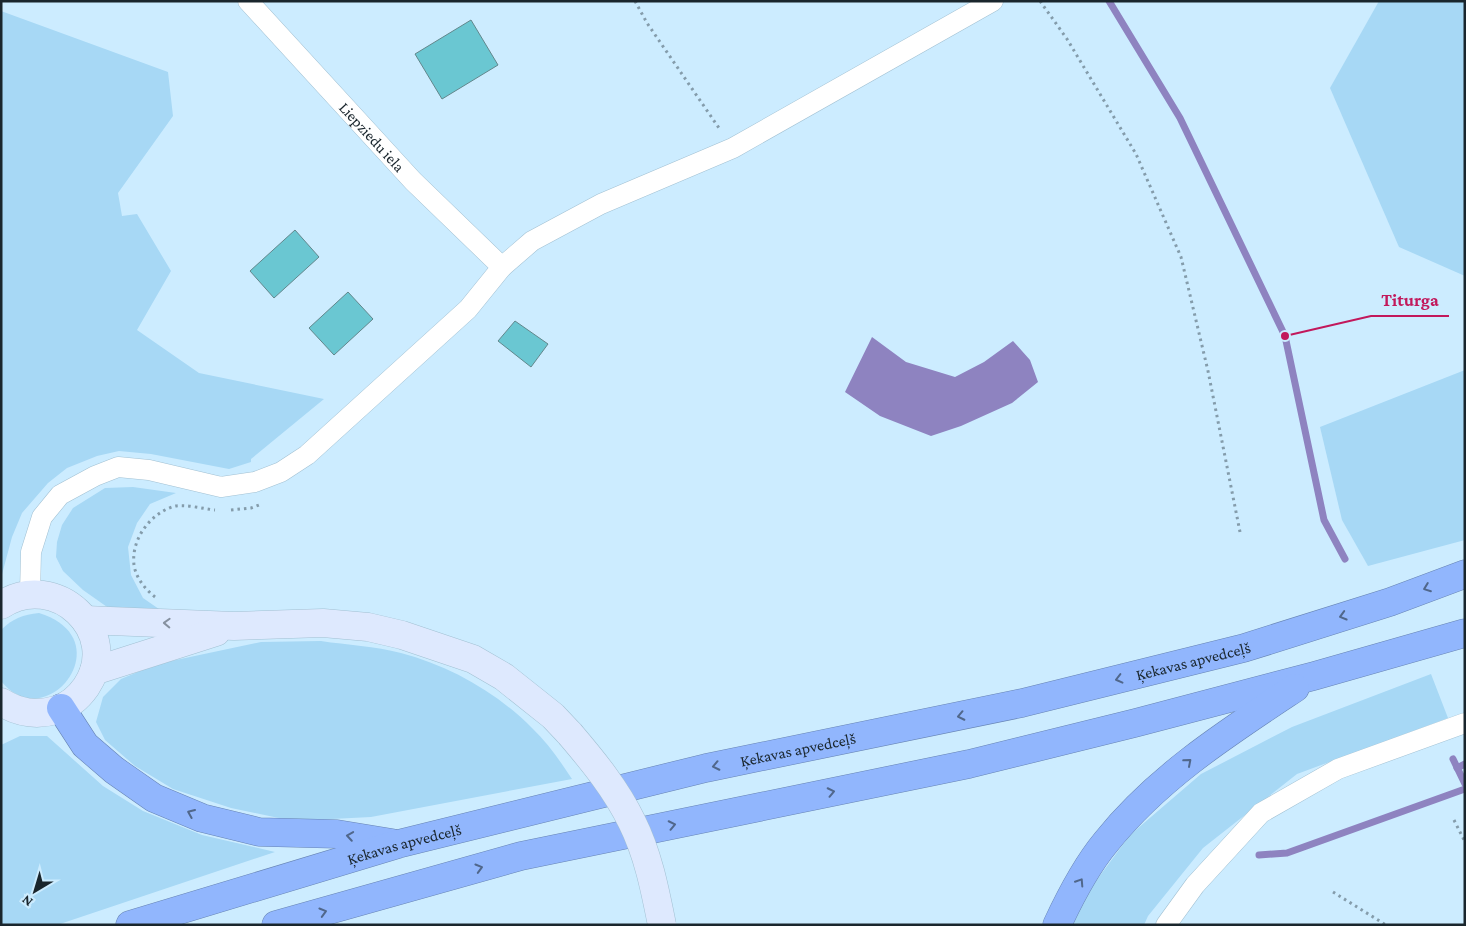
<svg xmlns="http://www.w3.org/2000/svg" width="1466" height="926" viewBox="0 0 1466 926" font-family="'Crimson Pro',serif">
<style>
.green{fill:#a7d8f5}
.water{fill:#8e83c0}
.lines{fill:none;stroke-linecap:round;stroke-linejoin:round}
.stream{stroke:#8e83c0;stroke-width:7}
.building{fill:#6ac7d2;stroke:#62878c}
.street-casing{stroke:#a2c1d3;stroke-width:21}
.secondary-casing{stroke:#a2c1d3;stroke-width:29}
.highway-casing{stroke:#6784b4;stroke-width:29}
.path{stroke:#849cab;stroke-width:3;stroke-dasharray:2.5 4;stroke-linecap:butt}
.street{stroke:#fff;stroke-width:20}
.secondary{stroke:#dee9fe;stroke-width:28}
.highway{stroke:#91b6fd;stroke-width:28}
.secondary-bridge-casing{stroke:#a2c1d3;stroke-width:29;stroke-linecap:butt}
.secondary-bridge{stroke:#dee9fe;stroke-width:28}
.oneway{stroke:#50678b}
.oneway2{stroke:#8691a0}
.labels{text-anchor:middle;stroke-width:4.5;stroke-linejoin:round;paint-order:stroke}
.street-label{font-size:16px;fill:#1a262d;stroke:#ccecff}
.leader{fill:none;stroke:#c2185b;stroke-width:2}
.callout-dot{fill:#c2185b;stroke:#ccecff;stroke-width:2}
.callout-label{font-size:18px;text-anchor:middle;font-weight:bold;fill:#c2185b;stroke:#ccecff;stroke-width:4.5;stroke-linejoin:round;paint-order:stroke}
</style>
<rect width="100%" height="100%" fill="#ccecff"/>
<g class="green">
<path d="M 1379,1 L 1465,1 L 1465,276 L 1399,247 L 1330,88 Z"/>
<path d="M 1,11 L 168,72 L 173,116 L 118,193 L 122,216 L 137,214 L 171,271 L 137,330 L 199,373 L 324,399 L 251,459 L 251,462 L 229,469 L 151,454 L 119,451 L 97,456 L 67,468 L 48,483 L 22,513 L 12,537 L 1,578 Z"/>
<path d="M 1465,370 L 1465,540 L 1368,566 L 1342,520 L 1320,427 Z"/>
<path d="M 133,487 L 176,493 L 150,504 L 137,523 L 128,547 L 131,575 L 143,598 L 169,616 L 110,609 L 83,590 L 63,571 L 56,557 L 57,542 L 62,525 L 73,508 L 105,488 Z"/>
<path d="M 39,613 C 123,639 47,738 1,681 L 1,630 C 13,618 23,615 39,613 Z"/>
<path d="M 321,641 C 347,645 375,646 401,653 C 450,666 496,692 532,728 C 548,743 560,761 572,779 L 371,817 L 293,821 L 231,808 L 173,789 L 135,766 L 105,740 L 96,722 L 103,697 L 121,679 L 157,664 L 261,642 Z"/>
<path d="M 1431,674 L 1448,718 L 1297,774 L 1203,848 L 1148,916 L 1144,925 L 1068,925 L 1073,912 L 1130,835 L 1201,774 L 1292,727 Z"/>
<path d="M 20,736 L 47,736 L 103,786 L 143,811 L 202,835 L 275,852 L 57,925 L 1,925 L 1,745 Z"/>
</g>
<path class="water" d="M 872,337 L 906,362 L 955,377 L 984,362 L 1013,341 L 1030,360 L 1038,382 L 1012,403 L 961,426 L 931,436 L 880,416 L 845,392 Z"/>
<g class="lines">
<g class="stream">
<path d="M 1109,1 L 1180,118 L 1285,336 L 1324,520 L 1345,559"/>
<path d="M 1453,759 L 1465,784"/>
<path d="M 1457,768 L 1465,764"/>
<path d="M 1259,855 L 1287,853 L 1465,789"/>
</g>
</g>
<g class="building">
<path d="M 471,20 L 498,65 L 442,99 L 415,54 Z"/>
<path d="M 295,230 L 319,257 L 274,298 L 250,271 Z"/>
<path d="M 348,292 L 373,319 L 334,355 L 309,328 Z"/>
<path d="M 515,321 L 548,344 L 531,367 L 498,341 Z"/>
</g>
<g class="lines">
<g class="street-casing">
<g id="street">
<path id="s1" d="M 248,1 L 413,181 L 502,267"/>
<path d="M 30,594 L 31,552 L 42,517 L 60,495 L 95,476 L 118,467 L 149,470 L 221,487 L 255,482 L 281,472 L 307,455 L 468,309 L 502,267 L 532,241 L 601,204 L 733,148 L 993,1"/>
<path d="M 1166,925 L 1195,885 L 1261,813 L 1338,769 L 1465,723"/>
</g>
</g>
<g class="secondary-casing">
<g id="secondary">
<path d="M 1,605 C 55,569 123,632 86,687 C 79,697 69,706 56,710 C 36,716 19,713 1,702"/>
<path d="M 85,620 L 234,626 L 323,623 L 368,627 L 402,635 L 473,659 L 504,677 L 553,716 L 570,734"/>
<path d="M 94,671 L 216,632"/>
</g>
</g>
<g class="highway-casing">
<g id="highway">
<path d="M 61,708 L 85,745 L 114,770 L 154,798 L 202,818 L 259,832 L 337,834 L 392,843"/>
<path id="s2" d="M 130,925 L 398,844 L 706,768 L 1022,703 L 1244,648 L 1390,602 L 1465,574"/>
<path d="M 276,925 L 521,856 L 969,764 L 1135,723 L 1314,676 L 1465,633"/>
<path d="M 1057,925 C 1070,897 1086,866 1106,842 C 1157,778 1227,733 1295,688"/>
</g>
</g>
<g class="path">
<path d="M 635,1 L 647,23 L 721,131"/>
<path d="M 1040,1 L 1067,39 L 1136,154 L 1181,257 L 1208,371 L 1240,532"/>
<path d="M 231,510 L 251,508 L 259,505"/>
<path d="M 155,597 C 145,589 136,578 134,565 C 131,540 149,515 172,507 C 182,503 204,509 215,510"/>
<path d="M 1454,820 L 1465,842"/>
<path d="M 1333,892 L 1386,925"/>
</g>
<use href="#street" class="street"/>
<use href="#secondary" class="secondary"/>
<use href="#highway" class="highway"/>
<g class="secondary-bridge-casing">
<path id="secondary-bridge" d="M 570,734 C 593,761 616,789 632,822 C 648,854 655,890 662,925"/>
</g>
<use href="#secondary-bridge" class="secondary-bridge"/>
</g>
<defs><path id="oneway-chevron" d="M-2-3.5L2.5 0L-2 3.5" fill="none" stroke-width="1.6" stroke-linecap="round" stroke-linejoin="round" transform="scale(1.25)"/></defs>
<g class="oneway">
<use href="#oneway-chevron" transform="translate(1427 588) rotate(159)"/>
<use href="#oneway-chevron" transform="translate(1343 616) rotate(164)"/>
<use href="#oneway-chevron" transform="translate(1119 679) rotate(166)"/>
<use href="#oneway-chevron" transform="translate(961 716) rotate(168)"/>
<use href="#oneway-chevron" transform="translate(1188 762) rotate(-41)"/>
<use href="#oneway-chevron" transform="translate(716 766) rotate(168)"/>
<use href="#oneway-chevron" transform="translate(831 792) rotate(-12)"/>
<use href="#oneway-chevron" transform="translate(191 813) rotate(-157)"/>
<use href="#oneway-chevron" transform="translate(672 825) rotate(-12)"/>
<use href="#oneway-chevron" transform="translate(350 836) rotate(-171)"/>
<use href="#oneway-chevron" transform="translate(479 868) rotate(-16)"/>
<use href="#oneway-chevron" transform="translate(1080 882) rotate(-57)"/>
<use href="#oneway-chevron" transform="translate(323 912) rotate(-16)"/>
</g>
<use class="oneway2" href="#oneway-chevron" transform="translate(167 623) rotate(-178)"/>
<g class="labels">
<g class="street-label">
<text dy="6" stroke="none"><textPath href="#s1" startOffset="184">Liepziedu iela</textPath></text>
<text dy="6" stroke="none"><textPath href="#s2" startOffset="1096">Ķekavas apvedceļš</textPath></text>
<text dy="6" stroke="none"><textPath href="#s2" startOffset="691">Ķekavas apvedceļš</textPath></text>
<text dy="6" stroke="none"><textPath href="#s2" startOffset="286">Ķekavas apvedceļš</textPath></text>
</g>
</g>
<path class="leader" d="M1285 336L1371 316H1449"/>
<circle class="callout-dot" cx="1285" cy="336" r="5"/>
<g class="callout-label">
<text x="1410" y="306">Titurga</text>
</g>
<rect width="1466" height="926" fill="none" stroke="#1a262d" stroke-width="5"/>
<g transform="translate(35 891) rotate(218)" stroke="#ccecff" stroke-width="4" paint-order="stroke">
<path d="M0-4L9 19L0 12L-9 19Z" fill="#1a262d"/>
<text y="-8" font-size="14" font-weight="bold" text-anchor="middle" fill="#1a262d">N</text>
</g>
</svg>
